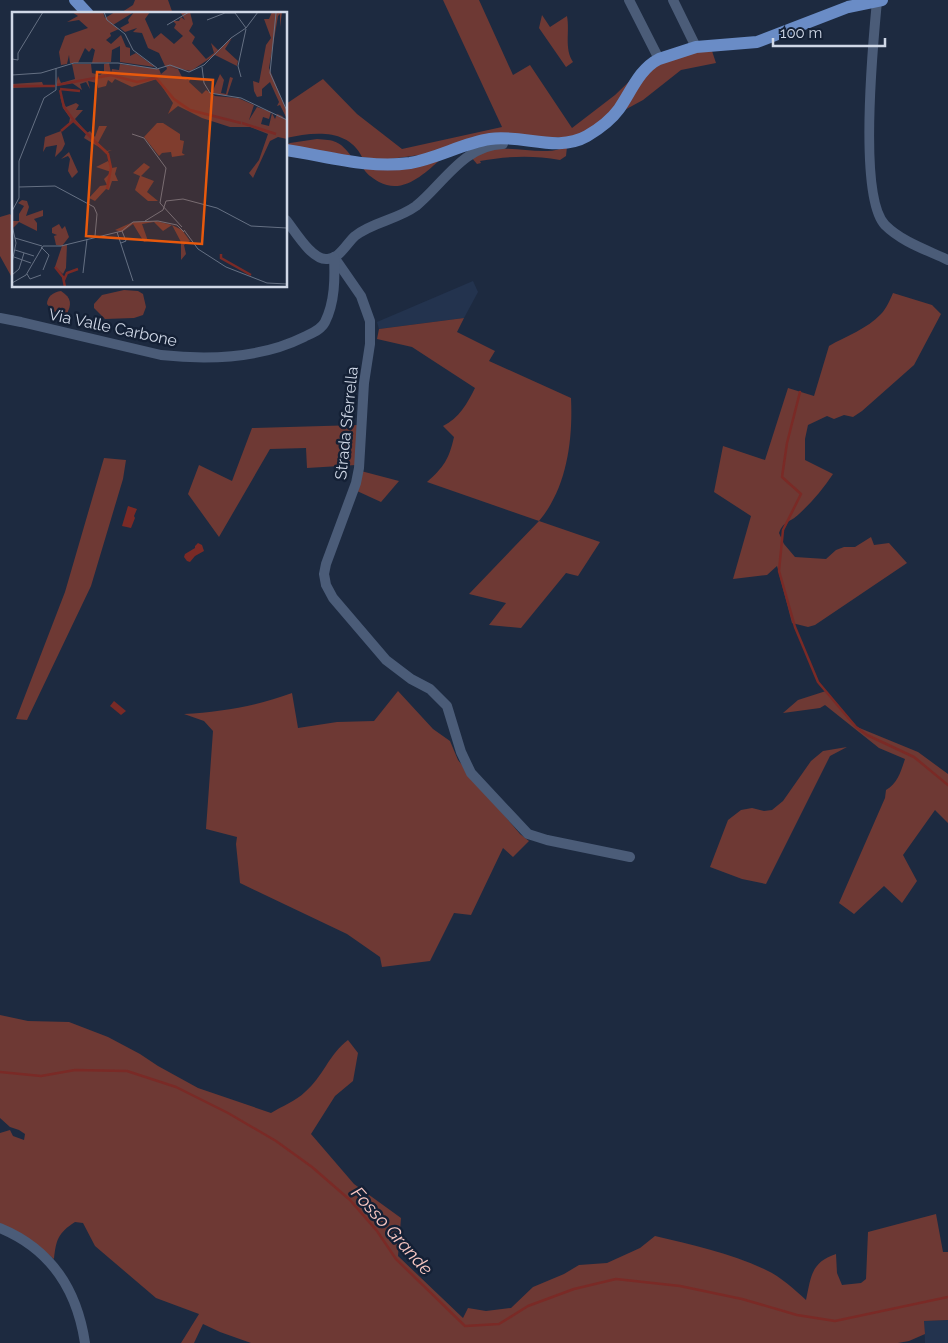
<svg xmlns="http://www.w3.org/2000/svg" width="948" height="1343" viewBox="0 0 948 1343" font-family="Raleway,sans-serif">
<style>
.built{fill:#23334e}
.green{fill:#6e3934}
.water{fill:#7a2a26}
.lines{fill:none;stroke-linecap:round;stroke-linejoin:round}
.stream{stroke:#7a2a26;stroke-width:2.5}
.minor{stroke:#4b5c78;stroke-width:10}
.major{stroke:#6a8cc6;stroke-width:12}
.labels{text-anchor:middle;stroke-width:5;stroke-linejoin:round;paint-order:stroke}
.street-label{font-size:16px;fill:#d0d8e7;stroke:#142035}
.water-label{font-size:18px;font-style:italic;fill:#fac8c3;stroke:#142035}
.inset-river{fill:none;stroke:#7a2a26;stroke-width:2.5}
.inset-road{fill:none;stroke:#657083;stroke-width:1}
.view{fill:#e8590c;fill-opacity:0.15;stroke:#e8590c;stroke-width:2.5}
.inset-edge{fill:none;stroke:#d0d8e7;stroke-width:2.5}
</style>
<rect width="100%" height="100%" fill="#1d2a40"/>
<g class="built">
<path d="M 473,281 L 478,292 L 464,318 L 379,329 L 377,322 Z"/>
<path d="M 948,1320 L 948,1343 L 925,1343 L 924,1321 Z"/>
</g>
<g class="green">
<path d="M 135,0 L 168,0 L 173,14 L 119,14 L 133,5 Z"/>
<path d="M 443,0 L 479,0 L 513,75 L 530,65 L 572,128 L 615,95 L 638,73 L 660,55 L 712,51 L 716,63 L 681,70 L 643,100 L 575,137 L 542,138 L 383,160 L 362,157 C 348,128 313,132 286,138 L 286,104 L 323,79 L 357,114 L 402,149 L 502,127 Z"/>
<path d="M 542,15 L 550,27 L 567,16 C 570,32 564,48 573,62 L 566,67 L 539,28 Z"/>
<path d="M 317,139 C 334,140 340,141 351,156 L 286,145 L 290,143 Z"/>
<path d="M 567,147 L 566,156 L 560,160 C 532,155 509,156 480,161 L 481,163 L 477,164 L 471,157 C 495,142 522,152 547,151 C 554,151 560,149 567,147 Z"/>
<path d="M 441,159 C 424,174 403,195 379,182 C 371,177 366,174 362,166 Z"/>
<path d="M 10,214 L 14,219 L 14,283 L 10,274 L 0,256 L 0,217 Z"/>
<path d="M 124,290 L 138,291 L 143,294 L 146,307 L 143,315 L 134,318 L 105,319 L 94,308 L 94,304 L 102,295 Z"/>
<path d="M 61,291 C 72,298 72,305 66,315 L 55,313 L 47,304 C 47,297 53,292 61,291 Z"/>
<path d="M 893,293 L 932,305 L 941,314 L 914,365 L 862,411 L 853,417 L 844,415 L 834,419 L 827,416 L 808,425 L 805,439 L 805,460 L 833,474 C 823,489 812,502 799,514 C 790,523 784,520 779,533 L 784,544 L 795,557 L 826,559 L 836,550 L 844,547 L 855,547 L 871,537 L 874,545 L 889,543 L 907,563 L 815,625 L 808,627 L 792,623 L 777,566 L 767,575 L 733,579 L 751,516 L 714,492 L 723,446 L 765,460 L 788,388 L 814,396 L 829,346 C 846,336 867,329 881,314 C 886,309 890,300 893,293 Z"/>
<path d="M 464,318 L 457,332 L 495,351 L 489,361 L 571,398 C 573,440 567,488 539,521 L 427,482 C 444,467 449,459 454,437 L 443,426 C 459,418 467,404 475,388 L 412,347 L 377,339 L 379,329 Z"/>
<path d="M 358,425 L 356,465 L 307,468 L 306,448 L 270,449 L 219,537 L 188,494 L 199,465 L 232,481 L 252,428 Z"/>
<path d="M 104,458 L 126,460 L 123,479 L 91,586 L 27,720 L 16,719 L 65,592 Z"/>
<path d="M 361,471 L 399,481 L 381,502 L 357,491 Z"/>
<path d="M 539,521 L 600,542 L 578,576 L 566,573 L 521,628 L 489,625 L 506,603 L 469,594 Z"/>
<path d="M 398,691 L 433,729 L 450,741 L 458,760 L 520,834 L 529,841 L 513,857 L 503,848 L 471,915 L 454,913 L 430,961 L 382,967 L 380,957 L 347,934 L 240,883 L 236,844 L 237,837 L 206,829 L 213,731 L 204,721 L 184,714 C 222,712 257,706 292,693 L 298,728 L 337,722 L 374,721 Z"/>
<path d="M 826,691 L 857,727 L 918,752 L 948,774 L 948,823 L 935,810 L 903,855 L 917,881 L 902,903 L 884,886 L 854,914 L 839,903 L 885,798 L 886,790 C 898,783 901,771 905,759 L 879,748 L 825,705 L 820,708 L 783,713 L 798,700 Z"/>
<path d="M 847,747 L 830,756 L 766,884 L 742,879 L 710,867 L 728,820 L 741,810 L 752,808 L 764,811 L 772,810 L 783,801 L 811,761 L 823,751 Z"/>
<path d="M 0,1015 L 28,1021 L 69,1022 L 108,1037 L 140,1054 L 158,1066 L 198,1088 L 271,1113 C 282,1106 296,1101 305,1092 C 323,1077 329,1054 348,1040 L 358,1053 L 353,1081 L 335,1096 L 311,1134 L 354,1184 L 401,1218 L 398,1256 L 463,1318 L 468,1308 L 486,1311 L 511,1308 L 533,1287 L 564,1274 L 579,1265 L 607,1263 L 640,1248 L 655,1236 C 692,1245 731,1253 766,1270 C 781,1277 794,1289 806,1300 C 811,1277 811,1262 836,1254 L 837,1273 L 842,1285 L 861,1283 L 866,1279 L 868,1232 L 936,1214 L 943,1252 L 948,1252 L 948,1320 L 924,1321 L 925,1334 L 909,1341 L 898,1343 L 251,1343 L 220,1332 L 203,1324 L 194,1343 L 181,1343 L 199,1314 L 156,1298 L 95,1246 L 83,1223 L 75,1222 C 58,1233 56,1240 54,1259 L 32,1241 L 0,1225 L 0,1133 L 10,1130 L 13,1136 L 24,1140 L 25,1134 L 19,1130 L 10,1127 L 0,1118 Z"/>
</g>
<g class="water">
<path d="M 128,506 L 137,509 L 134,516 L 135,518 L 131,528 L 122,526 Z"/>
<path d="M 198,543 L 202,545 L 204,551 L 195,556 L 190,562 L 187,561 L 184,557 L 185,554 L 195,548 L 195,546 Z"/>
<path d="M 114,701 L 126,711 L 121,715 L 110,706 Z"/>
</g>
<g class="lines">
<g class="stream">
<path d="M 800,392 L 787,443 L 782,477 L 801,494 L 783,530 L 779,571 L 795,627 L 818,682 L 856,727 L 867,735 L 914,757 L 948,785"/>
<path d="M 0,1072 L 41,1076 L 75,1070 L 127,1071 L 176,1087 L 228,1113 L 276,1141 L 312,1167 L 350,1200 L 377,1231 L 396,1259 L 465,1326 L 499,1324 L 528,1306 L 574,1289 L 616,1279 L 680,1286 L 742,1299 L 797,1315 L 835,1321 L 948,1297"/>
</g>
<g class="minor">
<path d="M 629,0 L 659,59"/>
<path d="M 673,0 L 696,47"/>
<path d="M 877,1 C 873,43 858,197 885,225 C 902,242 927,250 948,260"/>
<path d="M 286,220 C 295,231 311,259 326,259 C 339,260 346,244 355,236 C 372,222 397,220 416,206 C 443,184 464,145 503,144"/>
<path d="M 334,257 L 361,296 L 370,321 L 370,344 L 364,383 L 359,468 L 356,483 L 326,564 L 324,574 L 326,585 L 333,598 L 386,660 L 411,679 L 430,689 L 447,706 L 461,752 L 471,773 L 528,834 L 547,840 L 630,857"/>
<path d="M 0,318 L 21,322 L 161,355 C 208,360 260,359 304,337 C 312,333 321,330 325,322 C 335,302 335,278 334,257"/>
<path d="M 0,1228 C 51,1249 77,1290 85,1343"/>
</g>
<g class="major">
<path d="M 75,0 L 88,14"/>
<path d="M 286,150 C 327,156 369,169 410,163 C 438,158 463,143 490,139 C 523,134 557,153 587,136 C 599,129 611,120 619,109 C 631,92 639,69 659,59 L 696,47 L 757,42 L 848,7 L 882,0"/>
</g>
</g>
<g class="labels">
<g class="street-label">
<text transform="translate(113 327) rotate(12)" y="6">Via Valle Carbone</text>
<text transform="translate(346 423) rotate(-84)" y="6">Strada Sferrella</text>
</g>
<g class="water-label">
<text transform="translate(392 1231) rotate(48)" y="6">Fosso Grande</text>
</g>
</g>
<g transform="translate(12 12)">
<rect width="275" height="275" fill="#1d2a40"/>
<path d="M 60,0 L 91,0 L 93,6 L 103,0 L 138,0 L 133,7 L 142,27 L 149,21 L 162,32 L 171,24 L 162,16 L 164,12 L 161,9 L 167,9 L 169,5 L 173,8 L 169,1 L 178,0 L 181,12 L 177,19 L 183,25 L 180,31 L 194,47 L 202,41 L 199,31 L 206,38 L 220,26 L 213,37 L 226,49 L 225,54 L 203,43 L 179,59 L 153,54 L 147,41 L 136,36 L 130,21 L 121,20 L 125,16 L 113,20 L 108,16 L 117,11 L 116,8 L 122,0 L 101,13 L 107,17 L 98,21 L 99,24 L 94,28 L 99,32 L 109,23 L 114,35 L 118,36 L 118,44 L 124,41 L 143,55 L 108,50 L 108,34 L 100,38 L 99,50 L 80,51 L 83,38 L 80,36 L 77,40 L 73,36 L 66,51 L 58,51 L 57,43 L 55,52 L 49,53 L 47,40 L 53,24 L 76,16 L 67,8 L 55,10 L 66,4 ZM 260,0 L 270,0 L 268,15 L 268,2 L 266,4 L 257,56 L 275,100 L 275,107 L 268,93 L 265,94 L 267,90 L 258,70 L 250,77 L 250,84 L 245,85 L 242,79 L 241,69 L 247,71 L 254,33 L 259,26 L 252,7 L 257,7 ZM 97,51 L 99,61 L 100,57 L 107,58 L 108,52 L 147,57 L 149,62 L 155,57 L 154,54 L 166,57 L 170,65 L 176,68 L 179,65 L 177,70 L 190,82 L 194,78 L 203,84 L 226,86 L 242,93 L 237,108 L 245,95 L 259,100 L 257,107 L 251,105 L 249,112 L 257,114 L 260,101 L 263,107 L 265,102 L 270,104 L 275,109 L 275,127 L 266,125 L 258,129 L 241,166 L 237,161 L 247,148 L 256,122 L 238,115 L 218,115 L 190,106 L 166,94 L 156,102 L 161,91 L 145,67 L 120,75 L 103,67 L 100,71 L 96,68 L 94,74 L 86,76 L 85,71 L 76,69 L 78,77 L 74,70 L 68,72 L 70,78 L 60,71 L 44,74 L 46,64 L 49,71 L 63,67 L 60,52 L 79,52 L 80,61 L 88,63 L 92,60 L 92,52 ZM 208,62 L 212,68 L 209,81 L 214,82 L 218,65 L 221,66 L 215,84 L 200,81 ZM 30,70 L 32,75 L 0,76 L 0,72 ZM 48,84 L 54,95 L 64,91 L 67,93 L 64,98 L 71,98 L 63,107 L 75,121 L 78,119 L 83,125 L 87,114 L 95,114 L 86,131 L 95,139 L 100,138 L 95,140 L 72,126 L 74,122 L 61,110 L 57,111 L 58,106 L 51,96 ZM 145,111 L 151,111 L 168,122 L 168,128 L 172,129 L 170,141 L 173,143 L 160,145 L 159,140 L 150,141 L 147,144 L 132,125 ZM 49,119 L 53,132 L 50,138 L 43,145 L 45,133 L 34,135 L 31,140 L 33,125 ZM 57,140 L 66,160 L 60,166 L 56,159 L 58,147 L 56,144 L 49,147 ZM 96,149 L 100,156 L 105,155 L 103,162 L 106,169 L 100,169 L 97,178 L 94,177 L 83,189 L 77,186 L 88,174 L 95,173 L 92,167 L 99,160 L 84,155 ZM 132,151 L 138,155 L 129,164 L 142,169 L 135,180 L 146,189 L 136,189 L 123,178 L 128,164 L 121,161 ZM 10,188 L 15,189 L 17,195 L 14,204 L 31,198 L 31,204 L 22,207 L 25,211 L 25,219 L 7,210 L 1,216 L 0,209 L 7,209 L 7,202 L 12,194 L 6,191 ZM 144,209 L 160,213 L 151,219 L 142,210 L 130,212 L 136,229 L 132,230 L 121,212 L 110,220 L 103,218 L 121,210 ZM 47,212 L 50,217 L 53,214 L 57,225 L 50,234 L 44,233 L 42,224 L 45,223 L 40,221 L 40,216 ZM 160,213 L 170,218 L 178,229 L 172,233 L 174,242 L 169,248 L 169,230 ZM 55,232 L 54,256 L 51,262 L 43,255 L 50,234 Z" fill="#6e3934"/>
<path class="inset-river" d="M 45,73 L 99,63 L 125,70 L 144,66 L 162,87 L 178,98 L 229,111M 0,74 L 43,74M 48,77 L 68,79M 48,78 L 52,95 L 63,110 L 96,142 L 99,156 L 95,177M 230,111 L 264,122M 49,119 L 62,108M 209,242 L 209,246 L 239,263M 43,255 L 51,265 L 53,275M 52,268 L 55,261 L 66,257"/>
<path class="inset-road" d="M 92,0 L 95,8 L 113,22 L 121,38 L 145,56M 264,1 L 258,61 L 275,99M 195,8 L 213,1 L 223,1 L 234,16M 155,13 L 177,0M 0,47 L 6,48 L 6,41 L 31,0M 192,53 L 219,26 L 234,16 L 246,0M 190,55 L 192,71 L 198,81 L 229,86 L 275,108M 0,63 L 29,61 L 62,51 L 106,51 L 145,57 L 158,53 L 177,60 L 192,53M 229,65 L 226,54 L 234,17M 120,122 L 132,126 L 154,156 L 148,191 L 170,215M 7,175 L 43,174 L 82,195 L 85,202 L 83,224M 151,198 L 154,189 L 171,187 L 205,196 L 239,214 L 275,216M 0,199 L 7,186 L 7,149 L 32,86 L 44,78 L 44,56M 133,209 L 151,198M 0,213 L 4,231 L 0,251M 172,218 L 186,237 L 214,255 L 255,271 L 275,272M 105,220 L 121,269M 3,226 L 30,234M 109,231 L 114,229 L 110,219M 29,235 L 37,243 L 31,258M 3,238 L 22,244M 2,245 L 19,251M 71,261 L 75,227M 15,262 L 18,267 L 29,263M 0,263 L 7,257 L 12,241M 0,271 L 14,263 L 31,234 L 49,234 L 110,219 L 121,210 L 146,209 L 165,213 L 172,220"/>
<path class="view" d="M 85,60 L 201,68 L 190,232 L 74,224 Z"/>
<rect width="275" height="275" class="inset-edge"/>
</g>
<path d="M773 38v8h112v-8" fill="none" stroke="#d0d8e7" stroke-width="2.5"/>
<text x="780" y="38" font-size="15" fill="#d0d8e7" stroke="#142035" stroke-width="4" paint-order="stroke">100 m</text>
</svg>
